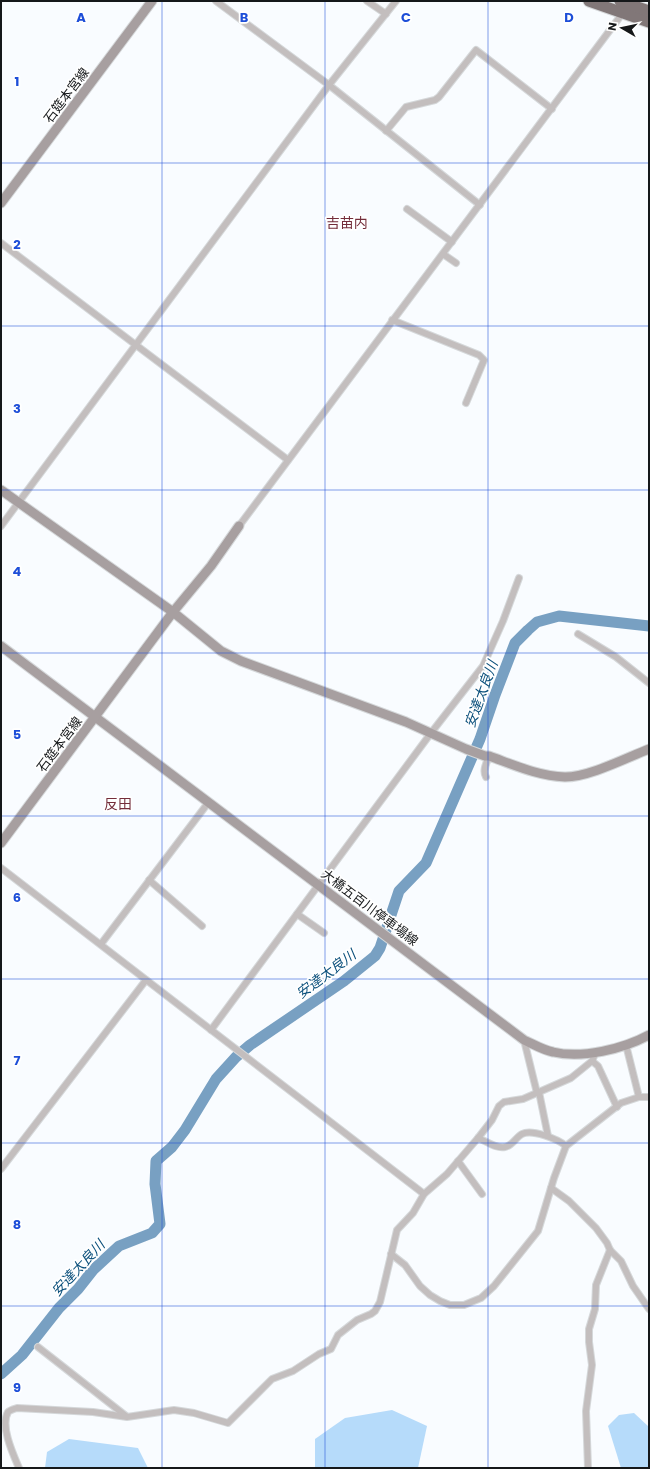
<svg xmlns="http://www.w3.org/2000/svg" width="650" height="1469" viewBox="0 0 650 1469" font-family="Poppins,'Noto Sans JP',sans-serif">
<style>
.green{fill:#b6dbfa}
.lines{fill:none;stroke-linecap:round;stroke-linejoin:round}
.river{stroke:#78a0c2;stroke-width:11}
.street-casing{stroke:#d5d8da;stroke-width:8}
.secondary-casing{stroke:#d5d8da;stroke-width:11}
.highway-casing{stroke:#d5d8da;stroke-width:13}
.street{stroke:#c3bebe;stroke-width:6}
.secondary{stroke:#a79fa0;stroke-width:9}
.highway{stroke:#817778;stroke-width:11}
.grid{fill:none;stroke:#1d4ed8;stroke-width:1;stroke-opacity:0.55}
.labels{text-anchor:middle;stroke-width:3.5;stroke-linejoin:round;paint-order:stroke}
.street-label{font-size:13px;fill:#15181a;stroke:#fff}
.neighbourhood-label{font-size:14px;fill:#732d3a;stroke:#fff}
.water-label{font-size:14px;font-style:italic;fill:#0b507c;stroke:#fff}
.grid-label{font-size:13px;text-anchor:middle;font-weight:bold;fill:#1d4ed8;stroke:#fff;stroke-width:3.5;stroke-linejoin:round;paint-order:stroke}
</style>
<rect width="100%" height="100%" fill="#f9fcff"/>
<g class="green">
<path d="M 392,1410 L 427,1426 L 418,1468 L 315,1468 L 315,1439 L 345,1418 Z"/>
<path d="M 634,1413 L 649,1427 L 649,1468 L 621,1468 L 608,1426 L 619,1415 Z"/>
<path d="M 69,1439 L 138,1448 L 148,1468 L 45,1468 L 47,1452 Z"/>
</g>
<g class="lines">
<path class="river" d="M 1,1374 L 22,1355 L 59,1308 L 78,1289 L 93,1270 L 119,1246 L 152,1233 L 160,1224 L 155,1184 L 156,1161 L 172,1147 L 185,1130 L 216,1079 L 236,1057 L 250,1045 L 344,981 L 375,956 L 380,948 L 399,891 L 426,863 L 480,739 L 495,695 L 515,643 L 528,630 L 537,622 L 559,616 L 649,626"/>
<g class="street-casing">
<g id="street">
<path d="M 216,1 L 329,85 L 480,205"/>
<path d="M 367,1 L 386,14"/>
<path d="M 386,131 L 406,107 L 435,100 L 439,97 L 476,50 L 552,109"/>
<path d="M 407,209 L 452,242"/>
<path d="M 1,243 L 288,460"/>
<path d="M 443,254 L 456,263"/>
<path d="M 392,320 L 479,355 L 484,360 L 466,403"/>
<path d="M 1,526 L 329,85 L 396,1"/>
<path d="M 239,526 L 619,18"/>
<path d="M 578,634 L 616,657 L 649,683"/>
<path d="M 486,777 C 482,770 487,762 489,756"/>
<path d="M 1,868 C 142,977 283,1086 424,1194"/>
<path d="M 149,880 L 202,926"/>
<path d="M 297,914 L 324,933"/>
<path d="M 101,944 L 208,803"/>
<path d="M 211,1030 L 431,733 L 483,666 L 503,621 L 519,578"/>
<path d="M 524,1040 L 537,1093"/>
<path d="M 626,1045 L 639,1097"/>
<path d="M 592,1061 L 598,1066 L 617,1107"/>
<path d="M 539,1092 L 548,1136"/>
<path d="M 478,1138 C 486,1141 496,1149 505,1147 C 512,1146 516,1137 522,1134 C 532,1129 558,1139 566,1146"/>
<path d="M 458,1161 L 482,1194"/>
<path d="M 1,1169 L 146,980"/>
<path d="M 551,1188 L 569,1201 L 596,1228 L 607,1243 L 610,1250 L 621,1261 L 633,1286 L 649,1309"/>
<path d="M 391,1254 L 405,1265 L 420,1286 L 430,1295 L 440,1301 L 450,1305 L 464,1305 L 481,1298 L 494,1286 L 538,1231 L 554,1178 L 566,1146 L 621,1103 L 639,1097 L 649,1097"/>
<path d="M 38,1347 L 126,1416"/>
<path d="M 19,1468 C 13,1454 0,1426 8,1412 C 10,1410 14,1409 17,1408 L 93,1412 L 127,1417 L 174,1410 L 194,1413 L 228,1423 L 272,1379 L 293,1371 L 319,1354 L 331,1349 L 338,1335 L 357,1320 L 371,1314 L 375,1311 L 380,1302 L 397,1230 L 413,1213 L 424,1194 L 447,1174 L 478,1138 L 492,1120 L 499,1106 L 504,1102 L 523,1099 L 571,1078 L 592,1061 L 596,1052"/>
<path d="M 588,1468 L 586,1411 L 592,1365 L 589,1342 L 589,1329 L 595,1309 L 596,1285 L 610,1250"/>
</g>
</g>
<g class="secondary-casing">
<g id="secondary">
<path d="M 1,203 L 152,1"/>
<path d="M 1,490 L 173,612 L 221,651 L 241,661 L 406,722 L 466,749 L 485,756 L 489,756 C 514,765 538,776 565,777 C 589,777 626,758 649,749"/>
<path d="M 1,646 L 524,1040 C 533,1044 543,1050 553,1052 C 582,1059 623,1049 649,1035"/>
<path d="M 1,843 L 173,612 L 211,566 L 239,526"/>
</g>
</g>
<g class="highway-casing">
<g id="highway">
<path d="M 589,1 L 649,22"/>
<path d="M 620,1 L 649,11"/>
</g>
</g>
<use href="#street" class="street"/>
<use href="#secondary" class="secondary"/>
<use href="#highway" class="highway"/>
</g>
<path class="grid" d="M 162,1 L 162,1468M 325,1 L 325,1468M 488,1 L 488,1468M 1,163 L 649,163M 1,326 L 649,326M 1,490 L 649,490M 1,653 L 649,653M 1,816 L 649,816M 1,979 L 649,979M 1,1143 L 649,1143M 1,1306 L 649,1306"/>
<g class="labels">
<g class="street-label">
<text transform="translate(66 95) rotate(-53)" y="5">石筵本宮線</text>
<text transform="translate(59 744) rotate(-53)" y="5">石筵本宮線</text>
<text transform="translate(370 907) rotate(37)" y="5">大橋五百川停車場線</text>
</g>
<g class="neighbourhood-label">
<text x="347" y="228">吉苗内</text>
<text x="118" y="809">反田</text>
</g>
<g class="water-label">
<text transform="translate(481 694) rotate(-70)" y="5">安達太良川</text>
<text transform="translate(326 974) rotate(-37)" y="5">安達太良川</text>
<text transform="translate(78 1268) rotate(-47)" y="5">安達太良川</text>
</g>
</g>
<g class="grid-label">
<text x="81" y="22">A</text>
<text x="244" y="22">B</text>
<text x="406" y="22">C</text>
<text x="569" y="22">D</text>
<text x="17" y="86">1</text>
<text x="17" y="249">2</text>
<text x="17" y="413">3</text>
<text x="17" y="576">4</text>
<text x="17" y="739">5</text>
<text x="17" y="902">6</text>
<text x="17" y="1065">7</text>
<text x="17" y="1229">8</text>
<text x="17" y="1392">9</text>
</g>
<rect width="650" height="1469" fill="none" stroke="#15181a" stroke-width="4"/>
<g transform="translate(622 28) rotate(279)" stroke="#ffffff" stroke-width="3" paint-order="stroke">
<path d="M0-3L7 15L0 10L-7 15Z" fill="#15181a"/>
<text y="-6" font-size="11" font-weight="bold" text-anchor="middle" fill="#15181a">N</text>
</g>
</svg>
